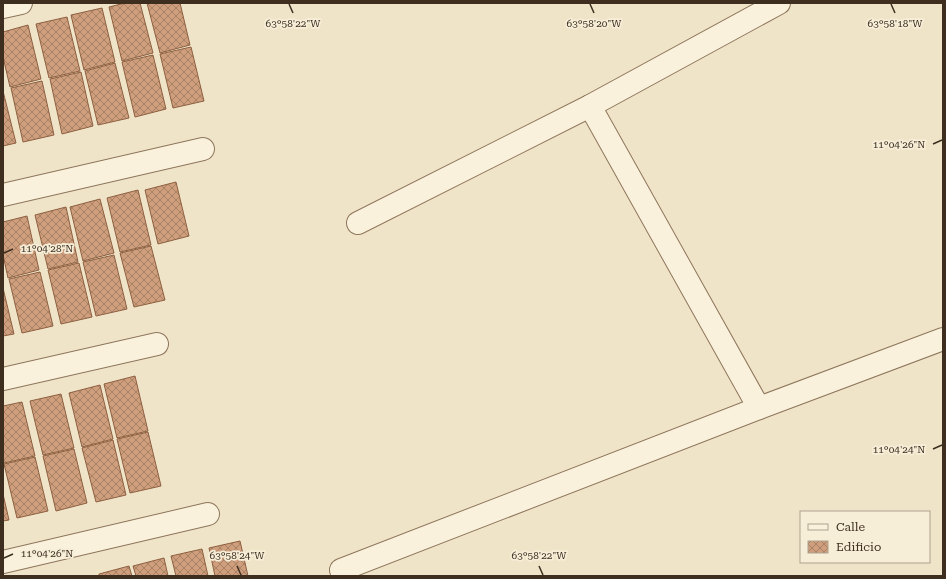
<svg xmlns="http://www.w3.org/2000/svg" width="946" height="579" viewBox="0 0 946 579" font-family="'Roboto Serif',serif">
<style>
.building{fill:url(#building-cross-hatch);stroke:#8d5f41}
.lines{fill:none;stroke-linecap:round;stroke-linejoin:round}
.minor-casing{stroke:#8d765c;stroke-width:24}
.minor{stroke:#faf1dc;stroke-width:22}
.ticks{fill:none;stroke:#3d2e20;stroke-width:1.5}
.ticks-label{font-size:10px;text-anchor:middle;fill:#3d2e20;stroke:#f7eed8;stroke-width:3.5;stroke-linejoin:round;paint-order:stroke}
</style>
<defs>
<pattern id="building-cross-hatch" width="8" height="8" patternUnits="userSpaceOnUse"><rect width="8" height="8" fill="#cf9f7d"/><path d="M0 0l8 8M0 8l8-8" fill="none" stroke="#a98266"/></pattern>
</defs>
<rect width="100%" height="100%" fill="#f0e4c8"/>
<g class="building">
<path d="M 125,3 L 140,3 L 153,53 L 122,61 L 109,7 Z"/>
<path d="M 147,3 L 180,3 L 190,45 L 160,53 Z"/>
<path d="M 102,8 L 115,62 L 84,70 L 71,15 Z"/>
<path d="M 67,17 L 80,71 L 49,78 L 36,24 Z"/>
<path d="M 28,25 L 41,79 L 10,87 L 3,57 L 3,32 Z"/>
<path d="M 191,47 L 204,101 L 173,108 L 160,54 Z"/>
<path d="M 153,55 L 166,109 L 135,117 L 122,62 Z"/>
<path d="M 115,63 L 129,118 L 98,125 L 85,71 Z"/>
<path d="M 81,72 L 93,126 L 62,134 L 50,79 Z"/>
<path d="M 42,81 L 54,135 L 23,142 L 11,88 Z"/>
<path d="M 3,91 L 16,143 L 3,146 Z"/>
<path d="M 176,182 L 189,236 L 158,244 L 145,190 Z"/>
<path d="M 138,190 L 151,245 L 120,252 L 107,198 Z"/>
<path d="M 100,199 L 114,253 L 83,261 L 70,207 Z"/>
<path d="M 66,207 L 78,262 L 48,269 L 35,215 Z"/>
<path d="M 27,216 L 39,270 L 8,278 L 3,255 L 3,222 Z"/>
<path d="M 151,246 L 165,300 L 134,307 L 120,253 Z"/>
<path d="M 114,255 L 127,309 L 96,316 L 83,262 Z"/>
<path d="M 79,263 L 92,317 L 61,324 L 48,270 Z"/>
<path d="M 40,272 L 53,326 L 22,333 L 9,279 Z"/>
<path d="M 3,288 L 14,334 L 3,336 Z"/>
<path d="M 135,376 L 148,431 L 117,438 L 104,384 Z"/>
<path d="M 100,385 L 113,439 L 82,447 L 69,393 Z"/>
<path d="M 61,394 L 74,448 L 43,455 L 30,401 Z"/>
<path d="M 22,402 L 35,456 L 4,463 L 3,460 L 3,406 Z"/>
<path d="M 148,432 L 161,486 L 130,493 L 117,439 Z"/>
<path d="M 113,440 L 126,495 L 96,502 L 82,448 Z"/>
<path d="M 74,449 L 87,503 L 56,511 L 43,456 Z"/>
<path d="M 35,457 L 48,511 L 17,518 L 4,464 Z"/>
<path d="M 3,494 L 9,520 L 3,521 Z"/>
<path d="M 240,541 L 248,576 L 215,576 L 209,548 Z"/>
<path d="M 202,549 L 208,576 L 176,576 L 171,556 Z"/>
<path d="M 164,558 L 168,576 L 136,576 L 133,566 Z"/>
<path d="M 129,566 L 132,576 L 99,576 L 99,574 Z"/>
</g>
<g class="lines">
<g class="minor-casing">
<g id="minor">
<path d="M 3,7 L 21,3"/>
<path d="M 590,106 L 759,408"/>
<path d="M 3,195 L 203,149"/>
<path d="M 358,223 L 590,106 L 779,3"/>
<path d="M 3,379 L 157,344"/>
<path d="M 3,562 L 208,514"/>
<path d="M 343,576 L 341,570 L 759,408 L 943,339"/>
</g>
</g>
<use href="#minor" class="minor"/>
</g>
<path class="ticks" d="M 289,4 L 293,13M 590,4 L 594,13M 891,4 L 895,13M 933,144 L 942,140M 4,253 L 13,249M 933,449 L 942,445M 4,558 L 13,554M 237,566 L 241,575M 539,566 L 543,575"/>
<g class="ticks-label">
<text x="293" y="27">63°58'22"W</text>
<text x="895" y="27">63°58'18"W</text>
<text x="594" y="27">63°58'20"W</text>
<text x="899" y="148">11°04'26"N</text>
<text x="47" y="252">11°04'28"N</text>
<text x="899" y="453">11°04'24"N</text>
<text x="47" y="557">11°04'26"N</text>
<text x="237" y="559">63°58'24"W</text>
<text x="539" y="559">63°58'22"W</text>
</g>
<rect width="946" height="579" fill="none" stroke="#3d2e20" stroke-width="8"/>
<rect x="800" y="511" width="130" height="52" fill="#f7eed8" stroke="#ada18e"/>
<rect x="808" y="524" width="20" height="6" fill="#faf1dc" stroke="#ada18e"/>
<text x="836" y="531" font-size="12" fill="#3d2e20">Calle</text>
<rect x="808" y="541" width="20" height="12" fill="url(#building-cross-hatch)" stroke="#ada18e"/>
<text x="836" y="551" font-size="12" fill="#3d2e20">Edificio</text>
</svg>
